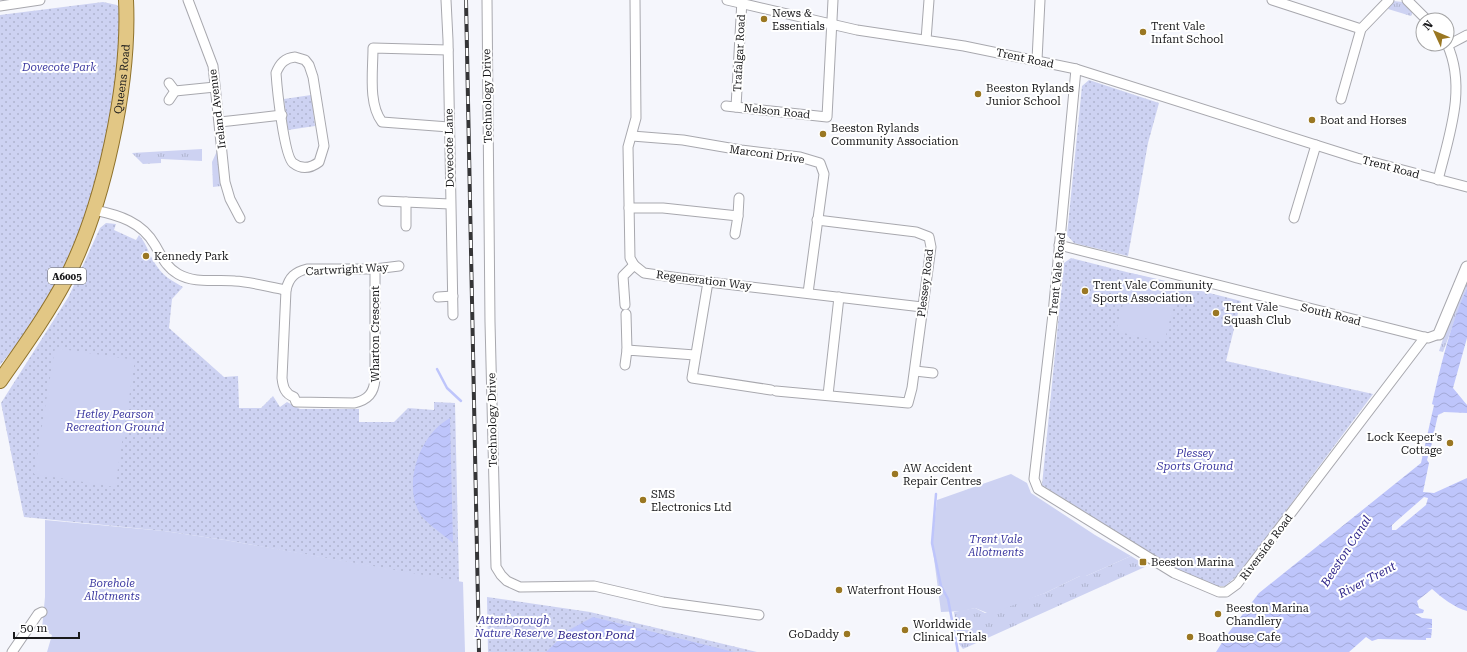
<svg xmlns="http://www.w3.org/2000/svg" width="1467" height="652" viewBox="0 0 1467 652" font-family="'Roboto Serif',serif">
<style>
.grass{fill:url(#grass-tufts)}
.park{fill:url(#park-dots)}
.garden{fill:#cdd2f2}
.water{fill:url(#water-waves);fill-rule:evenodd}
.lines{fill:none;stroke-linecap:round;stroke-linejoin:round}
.stream{stroke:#bec5fb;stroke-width:2.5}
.minor-casing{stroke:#a8a8ae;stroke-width:11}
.tertiary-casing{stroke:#a8a8ae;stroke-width:13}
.primary-casing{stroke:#8f722b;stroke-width:16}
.minor{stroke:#fff;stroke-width:9}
.tertiary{stroke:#fff;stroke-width:11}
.primary{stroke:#e2c785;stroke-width:14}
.rail-casing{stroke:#353537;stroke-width:4}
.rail{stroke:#fff;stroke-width:2.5;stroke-dasharray:8;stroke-linecap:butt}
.poi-dot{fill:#9a7722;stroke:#fff;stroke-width:1.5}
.labels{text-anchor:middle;stroke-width:4;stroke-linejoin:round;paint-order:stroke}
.shield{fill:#fff;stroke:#5e5e5f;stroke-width:1}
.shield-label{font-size:10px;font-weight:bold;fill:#19191b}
.poi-label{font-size:11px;fill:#19191b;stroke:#fff;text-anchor:start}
.street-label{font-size:11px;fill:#19191b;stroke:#fff}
.park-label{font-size:11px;font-style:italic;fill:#403da2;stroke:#fff}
.water-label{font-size:12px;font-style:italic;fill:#30278b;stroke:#fff}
</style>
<defs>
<pattern id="grass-tufts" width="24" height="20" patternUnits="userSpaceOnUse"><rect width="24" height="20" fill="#cdd2f2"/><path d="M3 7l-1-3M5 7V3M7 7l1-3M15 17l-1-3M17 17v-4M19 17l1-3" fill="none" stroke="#afb4cf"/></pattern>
<pattern id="park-dots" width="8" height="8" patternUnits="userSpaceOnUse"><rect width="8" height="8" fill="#cdd2f2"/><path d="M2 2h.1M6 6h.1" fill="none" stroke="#afb4cf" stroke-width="1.8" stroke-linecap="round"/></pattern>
<pattern id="water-waves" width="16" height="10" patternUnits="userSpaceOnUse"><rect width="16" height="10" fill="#bec5fb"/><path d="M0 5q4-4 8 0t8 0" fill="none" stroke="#a3a9d7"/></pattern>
</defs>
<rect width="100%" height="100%" fill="#f5f6fc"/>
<g class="grass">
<path d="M 1393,1 L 1403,2 L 1413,11 L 1411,16 L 1388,9 Z"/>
<path d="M 202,149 L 202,161 L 161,159 L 161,163 L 143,164 L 132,153 Z"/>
<path d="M 217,151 L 221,186 L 213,187 L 212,162 Z"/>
<path d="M 1467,279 L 1467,288 L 1443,352 L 1439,351 L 1446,330 Z"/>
<path d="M 1131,556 L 1147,566 L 963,649 L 959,644 L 954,612 L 975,608 L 985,613 L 1045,593 L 1080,576 L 1086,576 Z"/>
</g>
<g class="park">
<path d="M 103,2 L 117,5 L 121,11 C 120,31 119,52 117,72 C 108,177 69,285 0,365 L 0,15 Z"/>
<path d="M 1089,80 L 1159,103 L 1148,143 L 1128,256 L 1074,243 L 1067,235 L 1082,86 Z"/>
<path d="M 311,95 L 315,126 L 288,130 L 284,99 Z"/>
<path d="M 106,223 L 116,224 L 114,230 L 136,240 L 139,235 C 147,244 149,255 156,265 C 163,276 172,281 183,287 L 172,299 L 169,328 L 224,377 L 238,376 L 239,408 L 261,408 L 273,396 L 280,407 L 287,402 L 300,409 L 359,409 L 359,422 L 394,422 L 408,408 L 434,410 L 434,402 L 455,403 L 459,582 L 225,540 L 164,531 L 24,517 L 1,403 L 69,296 L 100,228 Z"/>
<path d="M 1071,258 L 1241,301 L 1226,361 L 1373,394 L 1238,575 L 1225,586 L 1212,586 L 1181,573 L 1042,485 L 1064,263 Z"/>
<path d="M 487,597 L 590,612 L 757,652 L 488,652 Z"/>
</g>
<g class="garden">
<path d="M 1131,273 L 1179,284 L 1164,343 L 1116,331 Z"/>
<path d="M 55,348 L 135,360 L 115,487 L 34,474 Z"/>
<path d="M 1011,474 L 1027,483 L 1031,493 L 1095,535 L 1131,556 L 1086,576 L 1080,576 L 1045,593 L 990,614 L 975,608 L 963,611 L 941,612 L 932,543 L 937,500 Z"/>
<path d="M 45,520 L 164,531 L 225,540 L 463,582 L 465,652 L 47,652 L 52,635 L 42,629 L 45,597 Z"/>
</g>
<g class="water">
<path d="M 1467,288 L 1467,338 L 1453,388 L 1467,405 L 1467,413 L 1444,412 L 1438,415 L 1432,441 L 1434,443 L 1432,443 L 1427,460 L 1429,463 L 1423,492 L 1434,493 L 1467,478 L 1467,611 C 1455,608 1441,597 1432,589 L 1417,601 L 1419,608 L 1424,610 L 1423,613 L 1415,614 L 1422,618 L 1432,619 L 1432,628 L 1426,628 L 1432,629 L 1431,638 L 1426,638 L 1426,640 L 1378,639 L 1372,641 L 1366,637 L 1349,652 L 1216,652 L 1223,641 L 1220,638 L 1221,636 L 1226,636 L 1259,593 L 1421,463 L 1434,405 L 1432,404 C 1441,364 1450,326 1467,288 ZM 1424,497 L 1428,498 L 1426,505 L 1396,530 L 1392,530 L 1392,525 Z"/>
<path d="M 450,418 L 453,543 C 444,535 424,522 419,512 C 403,482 420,434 450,418 Z"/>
<path d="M 593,617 L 734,652 L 546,652 L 569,630 Z"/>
</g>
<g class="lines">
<g class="stream">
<path d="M 437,369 L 447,388 L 461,401"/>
<path d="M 936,494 L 932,543 L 941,586 L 948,599 L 958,652"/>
</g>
<g class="minor-casing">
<g id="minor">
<path d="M 188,0 L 213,66 L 225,182 L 230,199 L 240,218"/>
<path d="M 446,0 L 448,40 L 453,315"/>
<path d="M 487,0 L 490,322 L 496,567 L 501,575 L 507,581 L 520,587 L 594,586 L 663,602 L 759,615"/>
<path d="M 635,0 L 636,118 L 628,147 L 630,258 L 634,265 L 644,273 L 708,282 L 922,307"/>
<path d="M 727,0 L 857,30 L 964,46 L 1076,69 L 1357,158 L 1467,187"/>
<path d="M 1272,0 L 1361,29 L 1389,0"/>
<path d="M 1407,0 L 1427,20"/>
<path d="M 0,6 L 40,0"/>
<path d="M 926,40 L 929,0"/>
<path d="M 1448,45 L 1467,35"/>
<path d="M 448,50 L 373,48 C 373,71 368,104 382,122 L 449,127"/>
<path d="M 295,57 L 305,60 L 309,65 L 313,77 L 324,146 L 319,162 C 311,168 302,170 293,163 C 284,156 277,88 276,73 C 280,63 285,58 295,57 Z"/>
<path d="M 1037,60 L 1040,0"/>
<path d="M 1076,69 L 1053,314 L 1034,479 L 1038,489 L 1174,573 L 1219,592 L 1226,592 L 1237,584 L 1425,337"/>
<path d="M 169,83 L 175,91 L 169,100"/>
<path d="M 175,91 L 215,87"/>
<path d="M 1341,99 L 1361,29"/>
<path d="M 726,106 L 827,117 L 833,0"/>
<path d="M 736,107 L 742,0"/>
<path d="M 220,122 L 282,115"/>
<path d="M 632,136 L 683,140 L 741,150 L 800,157 L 820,163 L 824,174 L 808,293"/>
<path d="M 1438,180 C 1449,135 1467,88 1447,44"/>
<path d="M 383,201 L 450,204"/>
<path d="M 406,202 L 406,226"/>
<path d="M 629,208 L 663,208 L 738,216 L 735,234"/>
<path d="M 94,210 C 119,215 142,222 155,245 C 162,257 166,267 178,274 C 195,284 216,279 235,281 C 252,282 269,287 286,290"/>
<path d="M 738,216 L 739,198"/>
<path d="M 1294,218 L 1316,145"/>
<path d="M 1059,245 L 1428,338 L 1439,334"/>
<path d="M 375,269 L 375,379 C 374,393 368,400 354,403 L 296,402 L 294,397 C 285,394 283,387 282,378 L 286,290 C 289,277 295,272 307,269 L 375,269 L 399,266"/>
<path d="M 708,282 L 692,378 L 771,390"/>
<path d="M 438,297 L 453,296"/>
<path d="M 625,305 L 623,276 L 634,265"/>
<path d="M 626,314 L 627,350"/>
<path d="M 625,365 L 627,350 L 695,355"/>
<path d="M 915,371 L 933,373"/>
<path d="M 776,391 L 908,403 L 912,388 L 931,247 L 929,237 L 916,232 L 817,220"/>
<path d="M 828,395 L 839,297"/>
<path d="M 12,652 L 38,614 L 42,612"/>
</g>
</g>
<g class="tertiary-casing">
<path id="tertiary" d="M 1439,334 L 1467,267"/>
</g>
<g class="primary-casing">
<g id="primary">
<path id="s1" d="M 0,381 C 23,348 47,315 66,279 C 104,205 130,83 126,0"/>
</g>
</g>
<use href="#minor" class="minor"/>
<use href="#tertiary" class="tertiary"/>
<use href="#primary" class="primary"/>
<g class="rail-casing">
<path id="rail" d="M 466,0 L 479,652"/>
</g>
<use href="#rail" class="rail"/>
</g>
<g class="poi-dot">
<circle cx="764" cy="19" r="4"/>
<circle cx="1143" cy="32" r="4"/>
<circle cx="978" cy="94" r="4"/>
<circle cx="1312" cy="120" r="4"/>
<circle cx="823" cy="134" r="4"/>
<circle cx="146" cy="256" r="4"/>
<circle cx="1085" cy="291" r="4"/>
<circle cx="1216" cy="313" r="4"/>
<circle cx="1450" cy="443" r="4"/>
<circle cx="895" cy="474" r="4"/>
<circle cx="643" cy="500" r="4"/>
<rect x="1139" y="558" width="8" height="8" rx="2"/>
<circle cx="839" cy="590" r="4"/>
<circle cx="1218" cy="614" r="4"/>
<circle cx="905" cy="630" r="4"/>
<circle cx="847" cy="634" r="4"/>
<circle cx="1190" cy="637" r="4"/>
</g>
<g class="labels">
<rect class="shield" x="48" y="268" width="38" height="16" rx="3"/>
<g class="shield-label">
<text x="67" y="280">A6005</text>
</g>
<g class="poi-label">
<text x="772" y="17">News &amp;<tspan x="772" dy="13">Essentials</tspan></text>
<text x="1151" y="30">Trent Vale<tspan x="1151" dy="13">Infant School</tspan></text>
<text x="986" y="92">Beeston Rylands<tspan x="986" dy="13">Junior School</tspan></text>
<text x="1320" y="124">Boat and Horses</text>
<text x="831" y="132">Beeston Rylands<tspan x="831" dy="13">Community Association</tspan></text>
<text x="154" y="260">Kennedy Park</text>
<text x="1093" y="289">Trent Vale Community<tspan x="1093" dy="13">Sports Association</tspan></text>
<text x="1224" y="311">Trent Vale<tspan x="1224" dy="13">Squash Club</tspan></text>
<text x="1442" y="441" text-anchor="end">Lock Keeper's<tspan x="1442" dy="13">Cottage</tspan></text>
<text x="903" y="472">AW Accident<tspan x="903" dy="13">Repair Centres</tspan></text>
<text x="651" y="498">SMS<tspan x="651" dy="13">Electronics Ltd</tspan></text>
<text x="1151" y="566">Beeston Marina</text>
<text x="847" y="594">Waterfront House</text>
<text x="1226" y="612">Beeston Marina<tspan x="1226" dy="13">Chandlery</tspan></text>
<text x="913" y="628">Worldwide<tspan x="913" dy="13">Clinical Trials</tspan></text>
<text x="839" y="638" text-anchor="end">GoDaddy</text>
<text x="1198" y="641">Boathouse Cafe</text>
</g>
<g class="street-label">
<text transform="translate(739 53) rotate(-87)" y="4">Trafalgar Road</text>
<text transform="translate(1025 58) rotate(12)" y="4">Trent Road</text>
<text dy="4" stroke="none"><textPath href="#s1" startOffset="330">Queens Road</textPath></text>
<text transform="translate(487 96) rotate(-91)" y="4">Technology Drive</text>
<text transform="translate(217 109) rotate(-97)" y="4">Ireland Avenue</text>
<text transform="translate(777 111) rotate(6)" y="4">Nelson Road</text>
<text transform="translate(449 148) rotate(-91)" y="4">Dovecote Lane</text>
<text transform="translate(767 154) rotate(8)" y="4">Marconi Drive</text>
<text transform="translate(1391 167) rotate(15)" y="4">Trent Road</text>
<text transform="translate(347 269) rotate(-3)" y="4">Cartwright Way</text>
<text transform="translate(1057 274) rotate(-84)" y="4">Trent Vale Road</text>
<text transform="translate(704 280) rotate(7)" y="4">Regeneration Way</text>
<text transform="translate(925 283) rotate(-83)" y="4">Plessey Road</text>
<text transform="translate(1331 314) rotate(14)" y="4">South Road</text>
<text transform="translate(375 334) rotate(-90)" y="4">Wharton Crescent</text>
<text transform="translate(492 420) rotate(-91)" y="4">Technology Drive</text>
<text transform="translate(1266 547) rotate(-53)" y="4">Riverside Road</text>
</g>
<g class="park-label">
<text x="59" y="71">Dovecote Park</text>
<text x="115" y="418">Hetley Pearson<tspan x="115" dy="13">Recreation Ground</tspan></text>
<text x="1195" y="457">Plessey<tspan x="1195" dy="13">Sports Ground</tspan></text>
<text x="996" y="543">Trent Vale<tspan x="996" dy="13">Allotments</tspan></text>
<text x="112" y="587">Borehole<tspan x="112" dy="13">Allotments</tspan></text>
<text x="514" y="624">Attenborough<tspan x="514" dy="13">Nature Reserve</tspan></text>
</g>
<g class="water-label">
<text transform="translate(1346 551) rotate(-57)" y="4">Beeston Canal</text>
<text transform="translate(1367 580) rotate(-28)" y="4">River Trent</text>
<text x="596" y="639">Beeston Pond</text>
</g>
</g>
<g transform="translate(1435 32) rotate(314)"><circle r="19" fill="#ffffff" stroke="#a3a3a4"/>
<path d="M0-3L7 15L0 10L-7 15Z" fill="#9a7722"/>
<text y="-6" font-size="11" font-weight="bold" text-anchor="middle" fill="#19191b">N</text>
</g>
<path d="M14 632v6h65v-6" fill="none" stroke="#19191b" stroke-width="2"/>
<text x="20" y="632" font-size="12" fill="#19191b" stroke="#ffffff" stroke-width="3" paint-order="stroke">50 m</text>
</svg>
